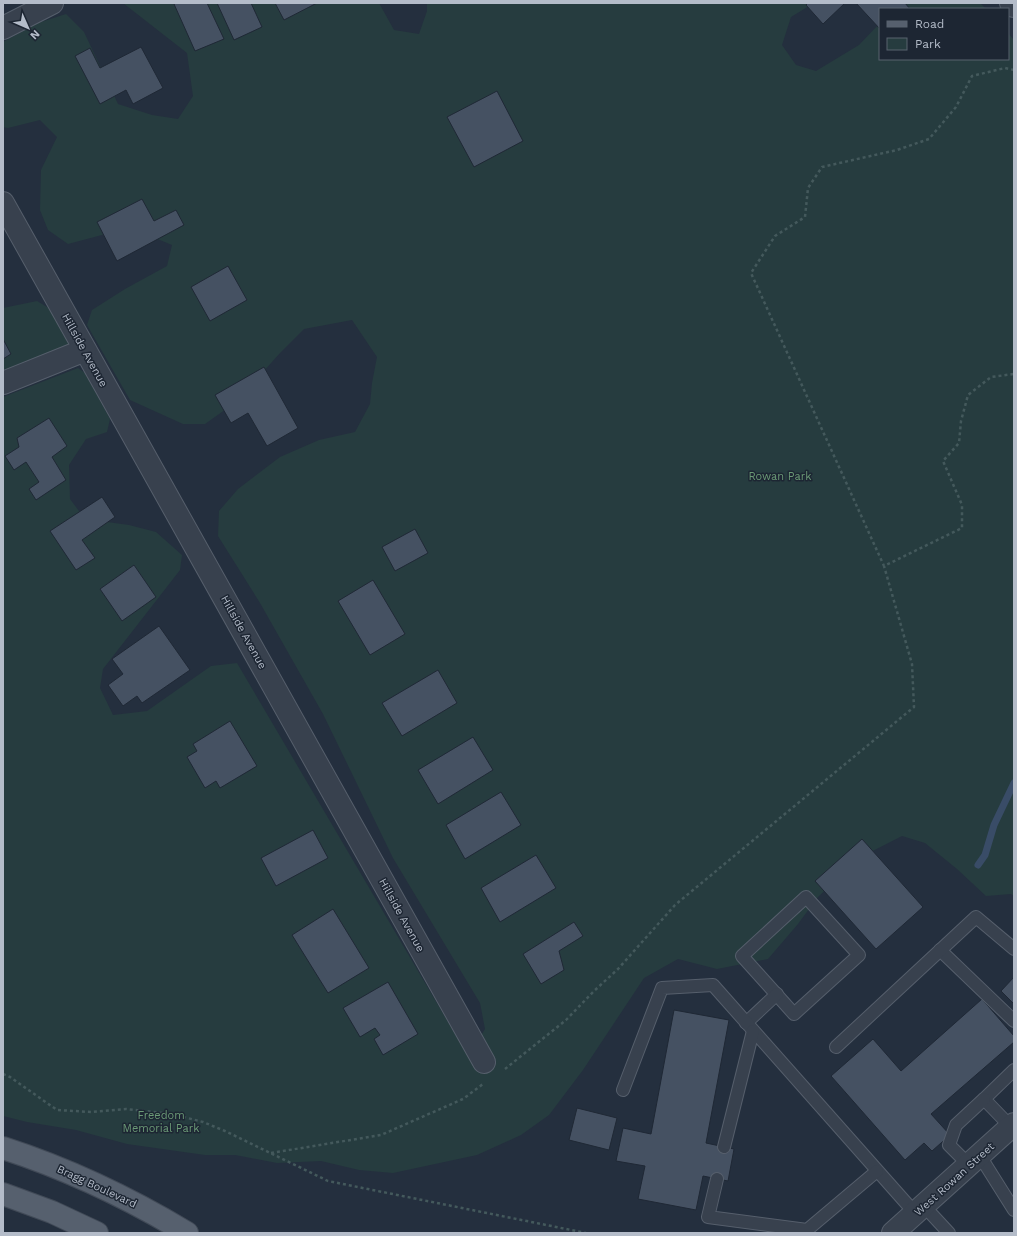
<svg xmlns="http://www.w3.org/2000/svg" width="1017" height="1236" viewBox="0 0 1017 1236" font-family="'Work Sans',sans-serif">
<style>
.green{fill:#263c3f}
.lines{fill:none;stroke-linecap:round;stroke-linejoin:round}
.stream{stroke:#394c67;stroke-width:7}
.building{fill:#455162;stroke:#1f2835}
.service-casing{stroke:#565f6c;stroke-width:14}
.minor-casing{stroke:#565f6c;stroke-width:24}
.tertiary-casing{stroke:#565f6c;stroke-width:24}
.primary-casing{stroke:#414a57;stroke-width:24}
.path{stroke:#44595c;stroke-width:2.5;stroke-dasharray:3 3;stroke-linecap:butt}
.service{stroke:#38414e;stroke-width:12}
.minor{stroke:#38414e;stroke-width:22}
.tertiary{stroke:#38414e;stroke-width:22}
.primary{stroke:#56606e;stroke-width:22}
.labels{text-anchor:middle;stroke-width:3;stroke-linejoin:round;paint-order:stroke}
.street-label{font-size:11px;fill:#b4bcc9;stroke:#1d2633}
.park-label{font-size:11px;fill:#6b9a76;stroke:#1d2633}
</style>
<rect width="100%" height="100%" fill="#242f3e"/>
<g class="green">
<path d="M 123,3 L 379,3 L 394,30 L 419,34 L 427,11 L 427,3 L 814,3 L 791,17 L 782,45 L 796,65 L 816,71 L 859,45 L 880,23 L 880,59 L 1008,59 L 1008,33 L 1014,40 L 1014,896 L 1011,894 L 986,896 L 957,869 L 925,843 L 902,836 L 857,859 L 817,898 L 798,924 L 768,959 L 717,969 L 678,959 L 644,978 L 583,1070 L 549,1115 L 521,1135 L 477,1155 L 393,1173 L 359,1170 L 321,1161 L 277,1163 L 235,1155 L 205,1155 L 127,1144 L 76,1130 L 27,1122 L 3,1116 L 3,397 L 78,368 L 85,373 L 110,419 L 107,432 L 86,439 L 69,465 L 70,499 L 85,519 L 129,525 L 156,532 L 182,555 L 180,570 L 103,669 L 100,688 L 113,715 L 147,711 L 211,666 L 237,663 L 468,1056 L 485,1029 L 480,1003 L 393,858 L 323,714 L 260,603 L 218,536 L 219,511 L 238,489 L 280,457 L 319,440 L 355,432 L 370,404 L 372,383 L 377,357 L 352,320 L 304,329 L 280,353 L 236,402 L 205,424 L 183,424 L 130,400 L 87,325 L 92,310 L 125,289 L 167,266 L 172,245 L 143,233 L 117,231 L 68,244 L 48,230 L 40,210 L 41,170 L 57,137 L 40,120 L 8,128 L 3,127 L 3,42 L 38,23 L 66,14 L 84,32 L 118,104 L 152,115 L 178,119 L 193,96 L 187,53 Z"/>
<path d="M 900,3 L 980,3 L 986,9 L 894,9 Z"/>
<path d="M 37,301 L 52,310 L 69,337 L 70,347 L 3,374 L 3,308 Z"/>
</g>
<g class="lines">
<path class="stream" d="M 978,865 L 985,855 L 994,825 L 1014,783"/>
</g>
<g class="building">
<path d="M 176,3 L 207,3 L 224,39 L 195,51 L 174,4 Z"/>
<path d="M 217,3 L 251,3 L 262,27 L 234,40 Z"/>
<path d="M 275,3 L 317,3 L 284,20 Z"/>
<path d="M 808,3 L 845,3 L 823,24 L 806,5 Z"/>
<path d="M 856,3 L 905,3 L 910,9 L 880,9 L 880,29 Z"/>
<path d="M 141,47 L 163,88 L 133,104 L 126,90 L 100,104 L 75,56 L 90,48 L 100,68 Z"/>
<path d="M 497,91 L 523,141 L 474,167 L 447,117 Z"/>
<path d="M 142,199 L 154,221 L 176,210 L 184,225 L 117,261 L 97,222 Z"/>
<path d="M 228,266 L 247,300 L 210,321 L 191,287 Z"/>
<path d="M 3,339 L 11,354 L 3,359 Z"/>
<path d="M 264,367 L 298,428 L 267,446 L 248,413 L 231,423 L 215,395 Z"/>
<path d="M 49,418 L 67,446 L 52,457 L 66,480 L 36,500 L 29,489 L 39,482 L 26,462 L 14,470 L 5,456 L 19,447 L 17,438 Z"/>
<path d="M 102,497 L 115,517 L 82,540 L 95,558 L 76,570 L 50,531 Z"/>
<path d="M 415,529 L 428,553 L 395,571 L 382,547 Z"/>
<path d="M 134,565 L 156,597 L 122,621 L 100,589 Z"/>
<path d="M 373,580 L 405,634 L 370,655 L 338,601 Z"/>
<path d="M 159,626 L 190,670 L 142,703 L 137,696 L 123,706 L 108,685 L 123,674 L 112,659 Z"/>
<path d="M 438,670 L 457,703 L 402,736 L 382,703 Z"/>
<path d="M 230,721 L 257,766 L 220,788 L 216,781 L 205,788 L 187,757 L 197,751 L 193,744 Z"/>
<path d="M 473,737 L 493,770 L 438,804 L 418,770 Z"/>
<path d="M 501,792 L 521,825 L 465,859 L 446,825 Z"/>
<path d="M 313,830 L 328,858 L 276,886 L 261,858 Z"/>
<path d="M 862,839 L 923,907 L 876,949 L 815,881 Z"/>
<path d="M 536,855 L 556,888 L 500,922 L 481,888 Z"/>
<path d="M 333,909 L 369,968 L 328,993 L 292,935 Z"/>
<path d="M 574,922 L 583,936 L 559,951 L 564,970 L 541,984 L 523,954 Z"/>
<path d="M 1014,977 L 1014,1004 L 1001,991 Z"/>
<path d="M 388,982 L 418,1034 L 383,1055 L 374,1039 L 380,1035 L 375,1028 L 360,1037 L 343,1008 Z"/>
<path d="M 982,999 L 1014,1036 L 1014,1042 L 931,1114 L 950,1135 L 932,1151 L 924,1143 L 905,1160 L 831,1076 L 873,1039 L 901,1071 Z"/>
<path d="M 674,1010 L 729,1020 L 706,1143 L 734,1149 L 728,1181 L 703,1176 L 696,1210 L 638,1199 L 645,1166 L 616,1161 L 623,1128 L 651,1134 Z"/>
<path d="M 577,1108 L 617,1118 L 609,1150 L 569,1140 Z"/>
</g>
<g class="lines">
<g class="service-casing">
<g id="service">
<path d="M 806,897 L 859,955 L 794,1014 L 742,956 Z"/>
<path d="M 940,950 L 1014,1021"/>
<path d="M 746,1023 L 777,994"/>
<path d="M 836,1047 L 976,917 L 1014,949"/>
<path d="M 623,1090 L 662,988 L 713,985 L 915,1213"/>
<path d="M 1011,1127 L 984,1099 L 1014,1070"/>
<path d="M 724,1147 L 753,1031"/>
<path d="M 980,1156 L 1014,1210"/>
<path d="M 969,1165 L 949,1145 L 956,1125 L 984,1099"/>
<path d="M 717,1179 L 708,1217 L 807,1230 L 877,1171"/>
<path d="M 924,1206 L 949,1233"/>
</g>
</g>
<g class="minor-casing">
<g id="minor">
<path d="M 3,28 L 52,3"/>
<path d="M 3,203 L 484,1062"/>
<path d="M 3,383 L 85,350"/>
</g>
</g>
<g class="tertiary-casing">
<g id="tertiary">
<path d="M 1011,3 L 1014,6"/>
<path d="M 893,1233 L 1014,1124"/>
</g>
</g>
<g class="primary-casing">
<g id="primary">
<path d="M 3,1148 C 68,1169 129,1198 187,1233"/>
<path d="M 3,1194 L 52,1212 L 97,1233"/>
</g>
</g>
<g class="path">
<path d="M 1014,70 L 1005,68 L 972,76 L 956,107 L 929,139 L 897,150 L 822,167 L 808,188 L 805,217 L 775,236 L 751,273 L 884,566 L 962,528 L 962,505 L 943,461 L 959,443 L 961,421 L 968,395 L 991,377 L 1014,374"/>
<path d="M 505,1069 L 566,1020 L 594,991 L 618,969 L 675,905 L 914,707 L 912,664 L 884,566"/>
<path d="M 3,1074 L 10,1077 L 57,1110 L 91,1112 L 126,1109 L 172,1114 L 203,1122 L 225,1131 L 328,1181 L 586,1233"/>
<path d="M 271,1153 L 381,1135 L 463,1099 L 483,1084"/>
</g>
<use href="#service" class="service"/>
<use href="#minor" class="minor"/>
<use href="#tertiary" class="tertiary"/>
<use href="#primary" class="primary"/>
</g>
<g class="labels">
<g class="street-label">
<text transform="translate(85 350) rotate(61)" y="4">Hillside Avenue</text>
<text transform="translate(244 632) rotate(61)" y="4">Hillside Avenue</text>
<text transform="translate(402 915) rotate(61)" y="4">Hillside Avenue</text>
<text transform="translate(954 1179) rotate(-42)" y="4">West Rowan Street</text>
<text transform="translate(97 1186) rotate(25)" y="4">Bragg Boulevard</text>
</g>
<g class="park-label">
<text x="780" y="480">Rowan Park</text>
<text x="161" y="1119">Freedom<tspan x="161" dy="13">Memorial Park</tspan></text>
</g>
</g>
<rect width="1017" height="1236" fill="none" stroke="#b4bcc9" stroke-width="8"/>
<rect x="879" y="8" width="130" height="52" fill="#1d2633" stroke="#59626f"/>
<rect x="887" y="21" width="20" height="6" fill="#56606e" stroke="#59626f"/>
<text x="915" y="28" font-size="12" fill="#b4bcc9">Road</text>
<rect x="887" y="38" width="20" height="12" fill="#263c3f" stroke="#59626f"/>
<text x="915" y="48" font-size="12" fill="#b4bcc9">Park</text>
<g transform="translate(28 28) rotate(135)" stroke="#1d2633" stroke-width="3" paint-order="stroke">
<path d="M0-3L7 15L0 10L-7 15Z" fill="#b4bcc9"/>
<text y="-6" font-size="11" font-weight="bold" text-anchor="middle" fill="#b4bcc9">N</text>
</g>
</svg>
